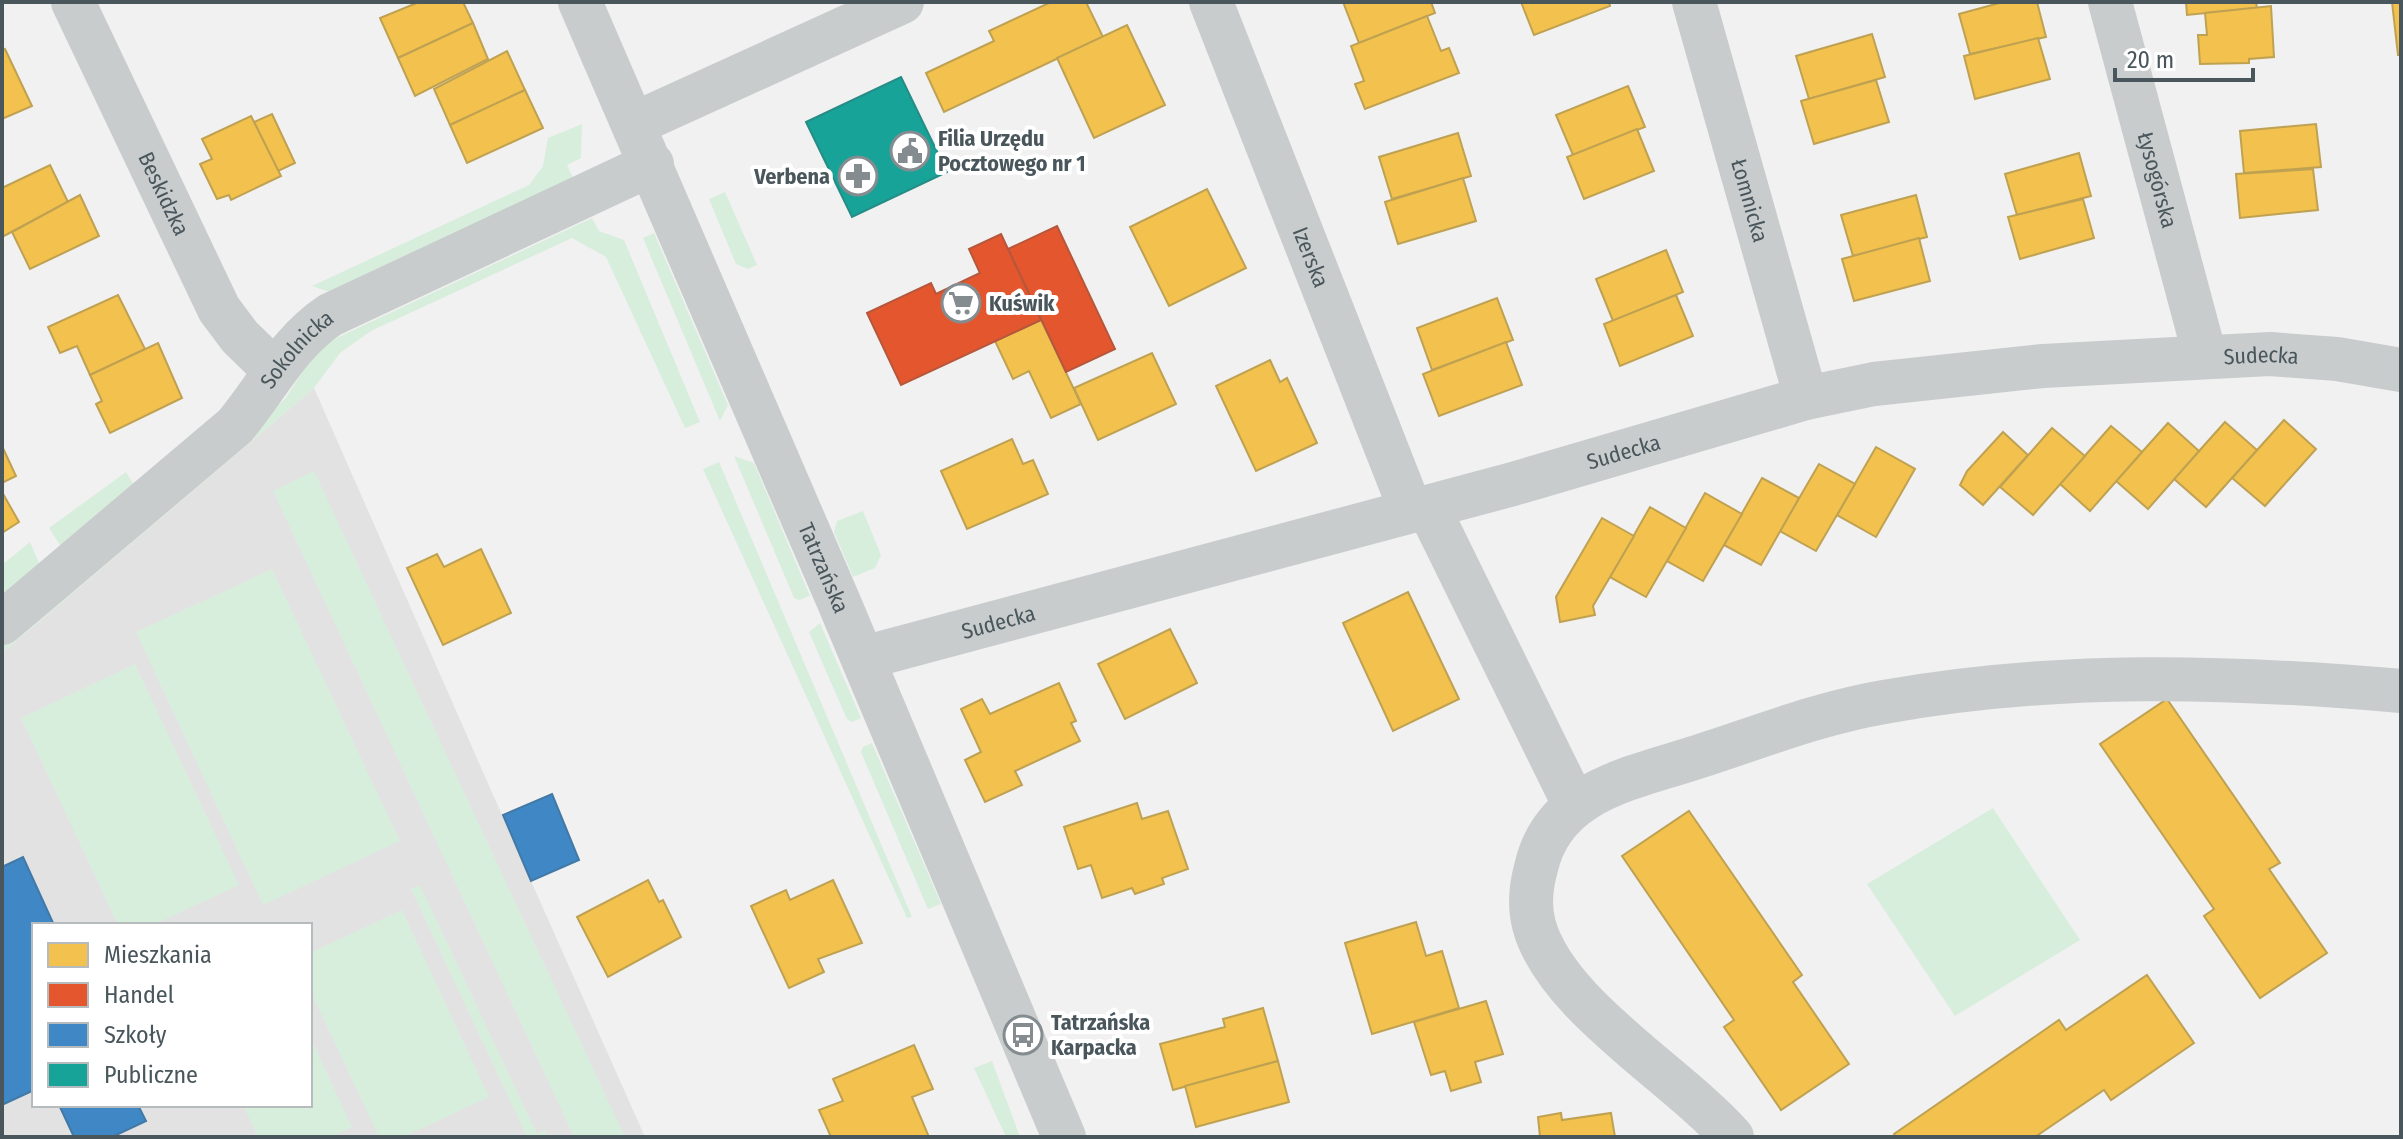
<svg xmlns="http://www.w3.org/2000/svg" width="2403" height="1139" viewBox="0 0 2403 1139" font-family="'Fira Sans Condensed',sans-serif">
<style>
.education{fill:#e3e2e3;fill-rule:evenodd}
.green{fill:#d8eedd}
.homes{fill:#f2c14e;stroke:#bfa152;stroke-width:2}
.shops{fill:#e4572e;stroke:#b6573c;stroke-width:2}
.schools{fill:#3f88c5;stroke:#4279a6;stroke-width:2}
.public{fill:#17a398;stroke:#268c86;stroke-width:2}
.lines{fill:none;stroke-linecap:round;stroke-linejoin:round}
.minor{stroke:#c9cccd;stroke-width:44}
.labels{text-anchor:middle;stroke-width:8;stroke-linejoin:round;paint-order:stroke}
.poi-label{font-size:22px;font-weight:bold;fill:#49565c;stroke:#fff;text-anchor:start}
.street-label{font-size:22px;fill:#49565c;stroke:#fff}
</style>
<rect width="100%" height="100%" fill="#f1f1f1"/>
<path class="education" d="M 314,388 L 531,881 L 645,1137 L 2,1137 L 2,653 ZM 34,925 L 310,925 L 310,1105 L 34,1105 Z"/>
<g class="green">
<path d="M 582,124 L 581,158 L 567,165 L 573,178 L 330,292 L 312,286 L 529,185 L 543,166 L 548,138 Z"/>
<path d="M 725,192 L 757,265 L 748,269 L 736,264 L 709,199 Z"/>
<path d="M 592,218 L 599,231 L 624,240 L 700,422 L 685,428 L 606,257 L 572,238 L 371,331 L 340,353 L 314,388 L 2,653 L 2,644 L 285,399 L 304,369 L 328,342 Z"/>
<path d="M 654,233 L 728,405 L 720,421 L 643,238 Z"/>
<path d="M 734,456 L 754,463 L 810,596 L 799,600 L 794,598 Z"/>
<path d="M 719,462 L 912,917 L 907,918 L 703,469 Z"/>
<path d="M 314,471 L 625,1137 L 574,1137 L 273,491 Z"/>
<path d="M 126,472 L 137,490 L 60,545 L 49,528 Z"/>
<path d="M 863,511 L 881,555 L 875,568 L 853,577 L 834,532 L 837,521 Z"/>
<path d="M 30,542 L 41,568 L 2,604 L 2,565 Z"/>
<path d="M 272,569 L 400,841 L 263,905 L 136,632 Z"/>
<path d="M 820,623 L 861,718 L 852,722 L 847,719 L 809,632 Z"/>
<path d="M 135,664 L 239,885 L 153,925 L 118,925 L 21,718 Z"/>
<path d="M 872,743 L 941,904 L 928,909 L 861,752 L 863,747 Z"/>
<path d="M 1993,808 L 2080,940 L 1955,1016 L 1867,884 Z"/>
<path d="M 420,885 L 537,1134 L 545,1130 L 548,1137 L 527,1137 L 411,889 Z"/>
<path d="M 402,910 L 489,1097 L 403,1137 L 379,1137 L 310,990 L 310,953 Z"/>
<path d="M 310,1037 L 352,1127 L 331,1137 L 258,1137 L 243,1105 L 310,1105 Z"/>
<path d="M 992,1061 L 1020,1137 L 1006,1137 L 974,1068 Z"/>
</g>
<g class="homes">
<path d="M 419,2 L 463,2 L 473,23 L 398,58 L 380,18 Z"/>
<path d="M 1051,2 L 1086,2 L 1103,37 L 944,112 L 926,73 L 994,41 L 989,31 Z"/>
<path d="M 1343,2 L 1431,2 L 1435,13 L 1359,43 Z"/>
<path d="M 1521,2 L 1609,2 L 1610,6 L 1534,35 Z"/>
<path d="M 2003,2 L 2037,2 L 2046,37 L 1970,54 L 1959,14 Z"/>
<path d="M 2186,2 L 2256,2 L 2257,8 L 2187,15 Z"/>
<path d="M 2392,2 L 2401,2 L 2401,55 L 2398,55 Z"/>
<path d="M 2271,6 L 2274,57 L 2249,59 L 2249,63 L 2200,64 L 2198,35 L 2207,35 L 2205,13 Z"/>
<path d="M 1427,16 L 1441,51 L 1449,48 L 1459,73 L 1365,109 L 1355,84 L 1364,81 L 1351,46 Z"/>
<path d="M 473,23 L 488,59 L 415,96 L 398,58 Z"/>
<path d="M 1127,25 L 1165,105 L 1094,138 L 1057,58 Z"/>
<path d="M 1872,34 L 1885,77 L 1809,99 L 1796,56 Z"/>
<path d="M 2038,38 L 2050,79 L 1975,99 L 1964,56 Z"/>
<path d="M 5,49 L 32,106 L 2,119 L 2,51 Z"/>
<path d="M 507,51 L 525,90 L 450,125 L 434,89 Z"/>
<path d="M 1876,80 L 1889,122 L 1814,144 L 1801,101 Z"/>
<path d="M 1628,86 L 1645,127 L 1573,155 L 1556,115 Z"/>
<path d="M 525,90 L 543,128 L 467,163 L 450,125 Z"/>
<path d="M 272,114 L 295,163 L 278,171 L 254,122 Z"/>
<path d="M 251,116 L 281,176 L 231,200 L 229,195 L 217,199 L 200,164 L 212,159 L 202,139 Z"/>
<path d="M 2316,124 L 2321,167 L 2244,173 L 2240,131 Z"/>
<path d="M 1637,129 L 1654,171 L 1584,199 L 1567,157 Z"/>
<path d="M 1458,133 L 1471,176 L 1392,199 L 1379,157 Z"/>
<path d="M 2079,153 L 2091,196 L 2017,215 L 2005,174 Z"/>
<path d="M 50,165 L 68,202 L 2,237 L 2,188 Z"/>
<path d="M 2313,169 L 2318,210 L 2240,218 L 2236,174 Z"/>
<path d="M 1463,178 L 1476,221 L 1398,244 L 1385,202 Z"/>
<path d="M 1207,189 L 1246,268 L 1169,306 L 1130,227 Z"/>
<path d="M 80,195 L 99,236 L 30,269 L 12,232 Z"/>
<path d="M 1916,195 L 1927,237 L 1853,256 L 1841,215 Z"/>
<path d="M 2083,199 L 2094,238 L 2020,259 L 2008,217 Z"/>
<path d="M 1919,238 L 1930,281 L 1854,301 L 1842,259 Z"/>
<path d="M 1666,250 L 1683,292 L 1613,321 L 1596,279 Z"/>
<path d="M 118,295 L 145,349 L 90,375 L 77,346 L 60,353 L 48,327 Z"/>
<path d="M 1676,295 L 1693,336 L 1620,366 L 1604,324 Z"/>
<path d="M 1497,298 L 1513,340 L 1432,370 L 1417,328 Z"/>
<path d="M 1041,320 L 1081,404 L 1051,418 L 1029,371 L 1013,379 L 995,341 Z"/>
<path d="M 1506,342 L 1522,385 L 1439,416 L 1423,374 Z"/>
<path d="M 158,343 L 182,398 L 110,433 L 96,404 L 102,401 L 90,375 Z"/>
<path d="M 1152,353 L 1176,404 L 1098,440 L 1074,388 Z"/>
<path d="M 1270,360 L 1280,382 L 1287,378 L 1317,443 L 1256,471 L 1216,386 Z"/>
<path d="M 2284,420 L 2316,449 L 2265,506 L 2232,478 Z"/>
<path d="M 2225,422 L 2257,450 L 2206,507 L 2174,479 Z"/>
<path d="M 2168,423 L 2199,451 L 2148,509 L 2116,481 Z"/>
<path d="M 2111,426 L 2142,452 L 2090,511 L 2060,484 Z"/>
<path d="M 2052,428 L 2085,456 L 2033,515 L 2000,487 Z"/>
<path d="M 2003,432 L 2028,455 L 1983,505 L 1960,485 L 1967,471 Z"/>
<path d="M 1012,439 L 1023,464 L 1033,460 L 1048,494 L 967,529 L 941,471 Z"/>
<path d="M 2,446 L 16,476 L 2,483 Z"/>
<path d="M 1876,447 L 1915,469 L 1876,537 L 1837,515 Z"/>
<path d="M 1819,464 L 1855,484 L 1816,551 L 1780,531 Z"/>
<path d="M 1762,478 L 1799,498 L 1761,565 L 1724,545 Z"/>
<path d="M 2,492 L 19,522 L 2,533 Z"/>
<path d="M 1705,493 L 1742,514 L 1703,581 L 1667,561 Z"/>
<path d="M 1650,507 L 1686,528 L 1646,597 L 1610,577 Z"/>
<path d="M 1602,518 L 1634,536 L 1593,606 L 1595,615 L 1560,622 L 1556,597 Z"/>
<path d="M 481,549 L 511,613 L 443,645 L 407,568 L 437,554 L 444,567 Z"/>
<path d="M 1408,592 L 1459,699 L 1393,731 L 1343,623 Z"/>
<path d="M 1170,629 L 1197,683 L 1125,719 L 1098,664 Z"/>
<path d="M 1059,683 L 1076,721 L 1071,723 L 1080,741 L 1015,771 L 1022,785 L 985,802 L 965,760 L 981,752 L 961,709 L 982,699 L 990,714 Z"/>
<path d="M 2167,699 L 2280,863 L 2269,869 L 2327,953 L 2260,998 L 2204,916 L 2214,909 L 2100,744 Z"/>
<path d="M 1137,803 L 1142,819 L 1168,811 L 1188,869 L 1162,878 L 1164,884 L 1135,894 L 1132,888 L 1102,898 L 1091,865 L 1078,869 L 1064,827 Z"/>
<path d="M 1689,811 L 1802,975 L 1793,982 L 1849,1064 L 1781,1110 L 1724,1027 L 1734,1020 L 1622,856 Z"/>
<path d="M 648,880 L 659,902 L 663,900 L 681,937 L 608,977 L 577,917 Z"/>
<path d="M 833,880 L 862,943 L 818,959 L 824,972 L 789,988 L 751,906 L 786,890 L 790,900 Z"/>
<path d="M 1416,922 L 1426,956 L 1442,951 L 1459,1008 L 1372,1034 L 1345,943 Z"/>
<path d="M 2147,975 L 2194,1043 L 2111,1100 L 2104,1090 L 2035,1137 L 1896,1137 L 1894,1134 L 2059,1020 L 2066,1030 Z"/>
<path d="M 1486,1001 L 1503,1054 L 1475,1062 L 1481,1082 L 1451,1091 L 1445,1071 L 1431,1075 L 1414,1022 Z"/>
<path d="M 1263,1008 L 1278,1061 L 1173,1090 L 1160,1044 L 1225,1027 L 1223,1019 Z"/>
<path d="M 914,1045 L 933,1089 L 912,1097 L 929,1137 L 831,1137 L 819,1110 L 843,1101 L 833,1079 Z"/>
<path d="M 1278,1061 L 1289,1102 L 1196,1127 L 1185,1086 Z"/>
<path d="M 1561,1113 L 1562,1120 L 1611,1113 L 1615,1137 L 1540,1137 L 1538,1117 Z"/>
</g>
<g class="shops">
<path d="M 1057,226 L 1115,349 L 1066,372 L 1008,249 Z"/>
<path d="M 1001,234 L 1041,320 L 901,385 L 867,313 L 931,283 L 936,294 L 980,273 L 969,249 Z"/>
</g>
<g class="schools">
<path d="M 552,794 L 579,860 L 531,881 L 503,815 Z"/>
<path d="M 23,857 L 54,925 L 34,925 L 34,1090 L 2,1105 L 2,867 Z"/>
<path d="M 59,1105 L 138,1105 L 146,1121 L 112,1137 L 74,1137 Z"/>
</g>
<path class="public" d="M 901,77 L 947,172 L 852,217 L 806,122 Z"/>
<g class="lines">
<g class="minor">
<path id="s1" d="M 73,2 L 219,309 L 240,337 L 275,371"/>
<path id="s2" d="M 580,2 L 838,600 L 1064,1137"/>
<path id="s3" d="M 1211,2 L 1411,511"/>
<path id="s4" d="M 1694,2 L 1806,398"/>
<path id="s5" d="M 2110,2 L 2205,356"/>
<path d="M 634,124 L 902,2"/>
<path d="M 1428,507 L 1574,804"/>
<path id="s6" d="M 2,623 L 235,426 C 267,388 287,344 330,315 L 652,164"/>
<path id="s7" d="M 863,658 L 1513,484 L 1806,398 L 1874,384 L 2043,366 L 2270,354 L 2337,359 L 2401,370"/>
<path d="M 1732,1137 C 1677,1075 1555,1004 1534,925 C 1529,906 1531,886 1536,868 C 1553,791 1630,779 1694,758 C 1757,738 1819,713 1884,702 C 2057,671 2228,676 2401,691"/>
</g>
</g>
<defs>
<g id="civic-ring" transform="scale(2)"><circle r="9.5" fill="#fff" stroke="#848c90" stroke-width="1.5"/><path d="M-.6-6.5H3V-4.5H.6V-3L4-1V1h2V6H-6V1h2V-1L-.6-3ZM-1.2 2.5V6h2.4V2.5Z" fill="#848c90"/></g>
<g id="pharmacy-ring" transform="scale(2)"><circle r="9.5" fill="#fff" stroke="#848c90" stroke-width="1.5"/><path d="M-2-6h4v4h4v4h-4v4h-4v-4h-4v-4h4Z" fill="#848c90"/></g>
<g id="supermarket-ring" transform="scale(2)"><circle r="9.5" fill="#fff" stroke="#848c90" stroke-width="1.5"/><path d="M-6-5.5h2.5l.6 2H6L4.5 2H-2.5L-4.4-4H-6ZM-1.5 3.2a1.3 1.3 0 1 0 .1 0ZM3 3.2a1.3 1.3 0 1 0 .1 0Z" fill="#848c90"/></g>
<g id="bus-ring" transform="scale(2)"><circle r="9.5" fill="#fff" stroke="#848c90" stroke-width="1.5"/><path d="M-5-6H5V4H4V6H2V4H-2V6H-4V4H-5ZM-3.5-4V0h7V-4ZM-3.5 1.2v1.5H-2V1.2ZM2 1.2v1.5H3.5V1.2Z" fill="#848c90"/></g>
</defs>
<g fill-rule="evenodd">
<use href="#civic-ring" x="910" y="151"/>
<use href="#pharmacy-ring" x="858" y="176"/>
<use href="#supermarket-ring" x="961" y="303"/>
<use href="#bus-ring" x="1023" y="1035"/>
</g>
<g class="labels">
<g class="poi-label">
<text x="938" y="146">Filia Urzędu<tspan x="938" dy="25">Pocztowego nr 1</tspan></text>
<text x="830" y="184" text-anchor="end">Verbena</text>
<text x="989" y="311">Kuświk</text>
<text x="1051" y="1030">Tatrzańska<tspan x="1051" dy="25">Karpacka</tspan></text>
</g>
<g class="street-label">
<text dy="8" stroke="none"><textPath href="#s5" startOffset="184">Łysogórska</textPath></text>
<text dy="8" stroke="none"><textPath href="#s1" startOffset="212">Beskidzka</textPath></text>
<text dy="8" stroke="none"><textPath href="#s4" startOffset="206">Łomnicka</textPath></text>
<text dy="8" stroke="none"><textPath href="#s3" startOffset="274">Izerska</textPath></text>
<text dy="8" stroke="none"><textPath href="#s6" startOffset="404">Sokolnicka</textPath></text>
<text dy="8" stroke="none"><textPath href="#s7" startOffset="1436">Sudecka</textPath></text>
<text dy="8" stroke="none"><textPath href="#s7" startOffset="788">Sudecka</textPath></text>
<text dy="8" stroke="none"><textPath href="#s2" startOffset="616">Tatrzańska</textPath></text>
<text dy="8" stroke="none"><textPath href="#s7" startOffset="140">Sudecka</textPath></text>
</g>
</g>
<rect width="2403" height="1139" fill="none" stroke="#49565c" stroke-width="8"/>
<rect x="32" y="923" width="280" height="184" fill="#ffffff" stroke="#b6bbbe" stroke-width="2"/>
<rect x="48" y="943" width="40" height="24" fill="#f2c14e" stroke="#b6bbbe" stroke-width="2"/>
<text x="104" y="963" font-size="24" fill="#49565c">Mieszkania</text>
<rect x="48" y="983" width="40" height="24" fill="#e4572e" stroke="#b6bbbe" stroke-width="2"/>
<text x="104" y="1003" font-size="24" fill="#49565c">Handel</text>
<rect x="48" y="1023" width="40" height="24" fill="#3f88c5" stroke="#b6bbbe" stroke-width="2"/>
<text x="104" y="1043" font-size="24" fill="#49565c">Szkoły</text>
<rect x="48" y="1063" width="40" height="24" fill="#17a398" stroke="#b6bbbe" stroke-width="2"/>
<text x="104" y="1083" font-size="24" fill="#49565c">Publiczne</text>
<path d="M2115 68v12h138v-12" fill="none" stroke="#49565c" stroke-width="4"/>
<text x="2127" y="68" font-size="24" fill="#49565c" stroke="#ffffff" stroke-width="6" paint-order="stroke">20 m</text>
</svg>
